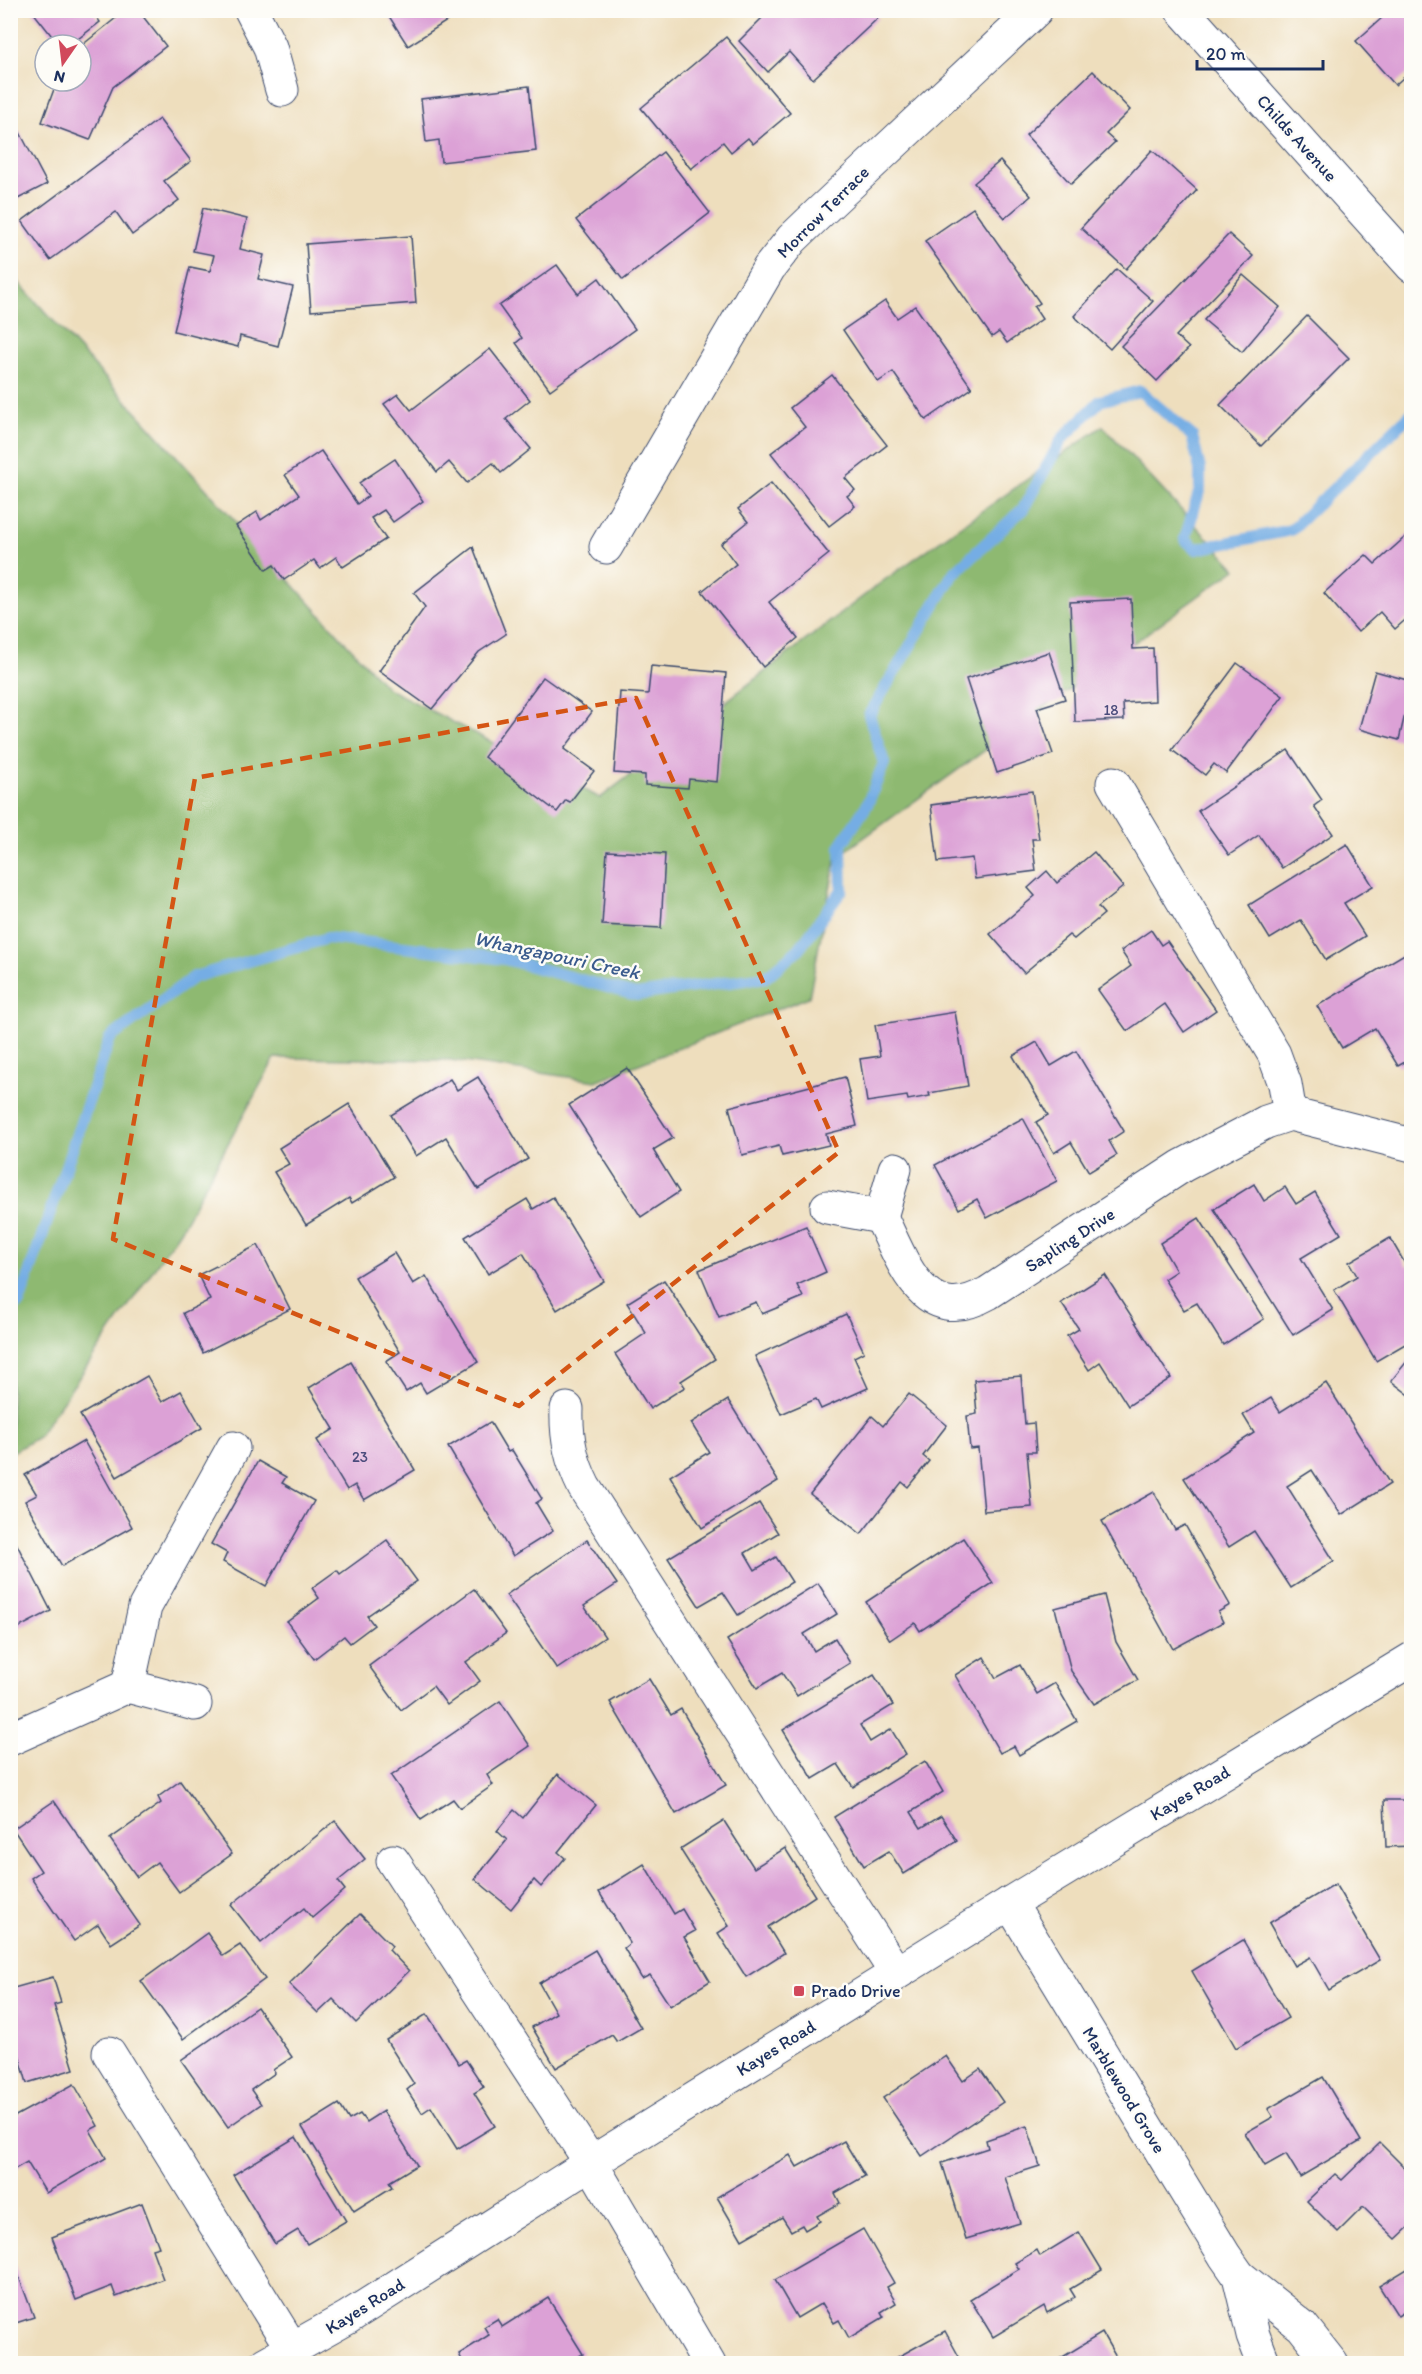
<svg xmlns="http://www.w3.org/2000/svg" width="1422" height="2374" viewBox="0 0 1422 2374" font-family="Itim,sans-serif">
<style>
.forest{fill:#8eb971;stroke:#547468;stroke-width:1.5}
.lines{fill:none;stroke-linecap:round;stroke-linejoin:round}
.stream{stroke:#75ade4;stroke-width:12}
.building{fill:#dca1d6}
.minor-casing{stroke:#3b496c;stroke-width:35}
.minor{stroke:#fff;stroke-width:33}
.marked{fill:none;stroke:#d45514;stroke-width:4.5;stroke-dasharray:12 8;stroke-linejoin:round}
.poi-dot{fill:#d1495b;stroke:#fdfcf7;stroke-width:2}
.labels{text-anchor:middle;stroke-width:5;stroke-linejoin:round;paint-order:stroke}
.number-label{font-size:15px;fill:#4b4c7c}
.street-label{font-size:18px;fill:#1b2f5e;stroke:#fdfcf7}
.poi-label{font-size:18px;fill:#1b2f5e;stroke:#fdfcf7;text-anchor:start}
.water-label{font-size:20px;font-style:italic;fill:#3a5b8d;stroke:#fdfcf7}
</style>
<rect width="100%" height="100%" fill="#fdfcf7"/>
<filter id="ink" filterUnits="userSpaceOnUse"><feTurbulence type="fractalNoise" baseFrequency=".0167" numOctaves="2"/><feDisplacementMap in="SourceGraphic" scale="12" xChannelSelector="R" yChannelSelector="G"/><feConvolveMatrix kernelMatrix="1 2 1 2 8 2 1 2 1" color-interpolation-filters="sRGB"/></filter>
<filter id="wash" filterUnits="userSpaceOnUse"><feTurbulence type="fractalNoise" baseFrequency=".008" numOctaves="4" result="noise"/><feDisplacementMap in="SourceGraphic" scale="24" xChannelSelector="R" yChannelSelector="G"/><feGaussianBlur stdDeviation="1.35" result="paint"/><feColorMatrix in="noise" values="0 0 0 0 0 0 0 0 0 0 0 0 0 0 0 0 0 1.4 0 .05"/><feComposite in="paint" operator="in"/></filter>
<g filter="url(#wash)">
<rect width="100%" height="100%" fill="#eedebd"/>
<path class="forest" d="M 10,269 L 20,284 L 387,688 L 600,798 L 883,581 L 1103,426 L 1236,569 L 836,858 L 809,997 L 596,1081 L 450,1060 L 275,1058 L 180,1231 L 38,1437 L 11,1453 Z"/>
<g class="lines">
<path class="stream" d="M 10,1307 L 19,1303 L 110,1038 L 194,977 L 328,938 L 505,959 L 636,995 L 766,977 L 799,949 L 842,890 L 841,845 L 867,805 L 884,763 L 869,715 L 953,574 L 1023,509 L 1062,439 L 1100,401 L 1140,391 L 1192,436 L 1200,469 L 1200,489 L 1185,539 L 1196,549 L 1291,530 L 1412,413"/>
</g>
<g id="blocks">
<g class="building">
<path d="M 34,10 L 92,10 L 100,22 L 70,45 L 59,45 L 33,12 Z"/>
<path d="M 126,10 L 138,10 L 166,46 L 113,87 L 90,140 L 42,122 L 57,81 L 81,81 L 81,46 Z"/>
<path d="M 385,10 L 464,10 L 408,46 Z"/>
<path d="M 770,10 L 870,10 L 878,18 L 813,79 L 789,52 L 768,72 L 739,41 Z"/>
<path d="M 1377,10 L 1412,10 L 1412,70 L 1395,85 L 1356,41 L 1383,17 Z"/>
<path d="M 726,37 L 790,113 L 753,144 L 748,138 L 731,152 L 723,142 L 691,169 L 641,108 Z"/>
<path d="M 1093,71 L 1130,110 L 1106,134 L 1115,142 L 1071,184 L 1026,135 Z"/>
<path d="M 529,86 L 536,151 L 441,162 L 439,140 L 426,142 L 421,99 Z"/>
<path d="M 159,119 L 191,161 L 164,181 L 179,200 L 132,235 L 116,212 L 50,260 L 22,221 Z"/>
<path d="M 16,125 L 47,184 L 10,203 L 10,128 Z"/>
<path d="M 1152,150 L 1197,190 L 1126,269 L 1081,228 Z"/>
<path d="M 663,152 L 710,213 L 623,280 L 576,220 Z"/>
<path d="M 1000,161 L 1031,196 L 1005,218 L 974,183 Z"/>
<path d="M 203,208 L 247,219 L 240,249 L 264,255 L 258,279 L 293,287 L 278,346 L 240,336 L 238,347 L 174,331 L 190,267 L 210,271 L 214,255 L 193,251 Z"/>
<path d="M 973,208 L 1040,303 L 1034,307 L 1042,319 L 1007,343 L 999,332 L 992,337 L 925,241 Z"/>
<path d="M 1229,234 L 1253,256 L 1176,336 L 1189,348 L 1157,381 L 1121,346 Z"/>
<path d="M 411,236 L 416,303 L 311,311 L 306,244 Z"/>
<path d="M 557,265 L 578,294 L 599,278 L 635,329 L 550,390 L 516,343 L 522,338 L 499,306 Z"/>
<path d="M 1117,269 L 1153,301 L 1110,349 L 1074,316 Z"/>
<path d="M 1243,275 L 1280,307 L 1242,352 L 1204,320 Z"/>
<path d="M 885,301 L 897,318 L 915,306 L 972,388 L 926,420 L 893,372 L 878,382 L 843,330 Z"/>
<path d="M 1307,316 L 1349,358 L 1261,446 L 1220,405 Z"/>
<path d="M 490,349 L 530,400 L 506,419 L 531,449 L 501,473 L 493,463 L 467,483 L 449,462 L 437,472 L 384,404 L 398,394 L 411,410 Z"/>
<path d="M 832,375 L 887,445 L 845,478 L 855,490 L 847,496 L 855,506 L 829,526 L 771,453 L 805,427 L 790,408 Z"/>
<path d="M 321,451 L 357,504 L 368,496 L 359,483 L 395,459 L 423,501 L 393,522 L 384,510 L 371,518 L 386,539 L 343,567 L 336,557 L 320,568 L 314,560 L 284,580 L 274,565 L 266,570 L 236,526 L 257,512 L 261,520 L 299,495 L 285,475 Z"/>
<path d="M 771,483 L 829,554 L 769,602 L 798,638 L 763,667 L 702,591 L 736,564 L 721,544 L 748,522 L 738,509 Z"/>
<path d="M 1412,531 L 1412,614 L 1395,629 L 1380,612 L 1358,632 L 1324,593 L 1366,555 L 1375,564 Z"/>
<path d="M 473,547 L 506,634 L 479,652 L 432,709 L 379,671 L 425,607 L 414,593 Z"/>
<path d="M 1131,599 L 1133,649 L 1153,648 L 1155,701 L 1123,703 L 1124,720 L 1075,722 L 1070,602 Z"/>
<path d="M 1049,652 L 1065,699 L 1037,708 L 1053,754 L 997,773 L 966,679 Z"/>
<path d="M 1237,663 L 1283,696 L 1226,773 L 1214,764 L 1205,775 L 1172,750 Z"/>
<path d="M 651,666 L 726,673 L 717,782 L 689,779 L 688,788 L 645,785 L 645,775 L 614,773 L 620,692 L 648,694 Z"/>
<path d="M 1375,671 L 1407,680 L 1409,672 L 1412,673 L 1412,716 L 1405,714 L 1399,740 L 1359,729 Z"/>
<path d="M 543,677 L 592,712 L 564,749 L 594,771 L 570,802 L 566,800 L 557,812 L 484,757 Z"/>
<path d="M 1288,750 L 1322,800 L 1314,806 L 1333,834 L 1282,868 L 1259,835 L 1229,855 L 1198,811 Z"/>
<path d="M 1032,791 L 1039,839 L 1032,839 L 1036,871 L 975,879 L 972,858 L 938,862 L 931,805 Z"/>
<path d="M 1347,844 L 1373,886 L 1344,903 L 1365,936 L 1326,960 L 1301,920 L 1270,939 L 1249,905 Z"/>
<path d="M 607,851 L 665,854 L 661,928 L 602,925 Z"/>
<path d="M 1094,852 L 1123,887 L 1098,907 L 1104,914 L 1074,939 L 1069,935 L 1024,973 L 990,934 L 1035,896 L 1028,888 L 1047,871 L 1057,883 Z"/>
<path d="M 1151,930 L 1161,945 L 1167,941 L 1216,1010 L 1184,1032 L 1165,1004 L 1127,1031 L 1098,990 L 1131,966 L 1121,951 Z"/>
<path d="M 1406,953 L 1412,962 L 1412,1058 L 1398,1066 L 1375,1028 L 1342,1048 L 1317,1006 Z"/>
<path d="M 955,1012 L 968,1086 L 929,1093 L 930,1096 L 908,1100 L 907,1096 L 867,1102 L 860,1059 L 880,1056 L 875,1025 Z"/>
<path d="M 1037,1042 L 1051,1066 L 1076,1051 L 1124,1131 L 1109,1141 L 1117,1155 L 1089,1172 L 1071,1142 L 1054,1153 L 1036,1122 L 1048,1115 L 1013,1056 Z"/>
<path d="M 627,1068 L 673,1138 L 653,1150 L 679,1192 L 641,1217 L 569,1105 Z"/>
<path d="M 478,1077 L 528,1159 L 478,1189 L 446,1137 L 416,1156 L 391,1115 L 450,1079 L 457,1090 Z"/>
<path d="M 845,1077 L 857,1126 L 826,1134 L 829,1145 L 782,1156 L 779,1146 L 742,1155 L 729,1107 Z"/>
<path d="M 349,1104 L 394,1177 L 352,1203 L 349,1198 L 306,1225 L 274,1172 L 289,1164 L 279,1148 Z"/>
<path d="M 1023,1118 L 1057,1181 L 987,1218 L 977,1199 L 959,1209 L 935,1165 Z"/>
<path d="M 1254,1184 L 1264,1201 L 1285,1187 L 1296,1204 L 1315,1192 L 1341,1234 L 1301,1258 L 1333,1310 L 1293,1335 L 1214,1209 Z"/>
<path d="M 553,1197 L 604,1281 L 557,1310 L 523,1253 L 488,1274 L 465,1237 L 527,1199 L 533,1209 Z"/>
<path d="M 1199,1218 L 1264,1319 L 1223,1345 L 1197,1303 L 1184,1310 L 1164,1279 L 1176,1271 L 1160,1243 Z"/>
<path d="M 806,1226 L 826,1272 L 797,1285 L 803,1297 L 762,1314 L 756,1302 L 719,1317 L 699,1270 Z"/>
<path d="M 1390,1238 L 1407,1267 L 1412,1265 L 1412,1340 L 1376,1361 L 1334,1290 L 1357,1276 L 1349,1262 Z"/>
<path d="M 258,1245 L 290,1309 L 203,1353 L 183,1313 L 210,1300 L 198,1275 Z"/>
<path d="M 394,1253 L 413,1284 L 426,1276 L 478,1362 L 426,1393 L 420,1383 L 406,1392 L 386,1361 L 400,1352 L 355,1277 Z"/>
<path d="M 1105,1275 L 1171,1378 L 1128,1406 L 1100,1362 L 1089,1370 L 1067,1336 L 1079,1329 L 1061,1303 Z"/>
<path d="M 664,1280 L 715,1359 L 681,1381 L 685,1387 L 650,1409 L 615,1354 L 646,1333 L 627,1303 Z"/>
<path d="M 846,1314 L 864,1352 L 854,1357 L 868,1388 L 821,1409 L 816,1399 L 781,1414 L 755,1356 Z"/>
<path d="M 1412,1355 L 1412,1397 L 1391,1381 Z"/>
<path d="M 351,1362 L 415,1470 L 364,1500 L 355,1485 L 347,1490 L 317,1440 L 334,1429 L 309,1388 Z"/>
<path d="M 147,1376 L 162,1402 L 181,1391 L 202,1428 L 117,1477 L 80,1415 Z"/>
<path d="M 1021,1376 L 1025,1424 L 1034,1423 L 1036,1452 L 1027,1452 L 1032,1507 L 984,1511 L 978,1448 L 970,1449 L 967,1416 L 977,1414 L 974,1380 Z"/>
<path d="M 1326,1383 L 1390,1484 L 1341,1515 L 1312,1470 L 1287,1486 L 1334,1561 L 1291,1588 L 1254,1531 L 1229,1547 L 1184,1478 L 1254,1433 L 1243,1415 L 1271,1398 L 1280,1412 Z"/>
<path d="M 909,1394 L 947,1425 L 923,1456 L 929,1461 L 908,1487 L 902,1482 L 861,1534 L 810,1494 L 872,1416 L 883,1426 Z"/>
<path d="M 728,1400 L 778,1481 L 702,1528 L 670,1476 L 709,1452 L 691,1423 Z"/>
<path d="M 490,1422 L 508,1452 L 512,1450 L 542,1499 L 536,1503 L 553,1531 L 513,1556 L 448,1447 Z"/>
<path d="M 84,1441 L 132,1527 L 62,1566 L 25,1501 L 37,1495 L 25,1475 Z"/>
<path d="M 258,1461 L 286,1477 L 282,1483 L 314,1501 L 266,1586 L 223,1562 L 227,1553 L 211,1544 Z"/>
<path d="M 1154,1492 L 1175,1530 L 1185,1525 L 1230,1605 L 1218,1612 L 1223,1622 L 1173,1649 L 1102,1521 Z"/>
<path d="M 759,1503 L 778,1533 L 745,1553 L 755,1570 L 776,1557 L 792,1582 L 738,1615 L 723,1592 L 699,1606 L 668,1558 Z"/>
<path d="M 10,1531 L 51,1611 L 10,1632 Z"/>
<path d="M 963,1538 L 993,1583 L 920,1631 L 915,1623 L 890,1640 L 866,1602 Z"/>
<path d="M 387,1540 L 417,1581 L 367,1616 L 374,1625 L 350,1643 L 344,1636 L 314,1659 L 287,1622 L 319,1598 L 312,1588 L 337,1570 L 340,1574 Z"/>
<path d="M 587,1540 L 617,1584 L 584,1606 L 605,1637 L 557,1669 L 506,1595 Z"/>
<path d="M 818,1583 L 837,1614 L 804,1634 L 814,1651 L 835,1638 L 850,1663 L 797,1696 L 782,1673 L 757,1688 L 727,1640 Z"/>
<path d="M 474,1589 L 506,1633 L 466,1662 L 480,1681 L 447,1705 L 433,1686 L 401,1710 L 369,1666 Z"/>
<path d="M 1104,1595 L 1116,1642 L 1138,1680 L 1094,1704 L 1071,1671 L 1055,1608 Z"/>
<path d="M 984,1657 L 996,1678 L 1020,1665 L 1037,1694 L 1055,1683 L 1077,1721 L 1019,1755 L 1014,1746 L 1000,1753 L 955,1675 Z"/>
<path d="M 874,1675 L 893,1705 L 860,1725 L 870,1742 L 891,1729 L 906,1754 L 853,1787 L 838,1764 L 813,1779 L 783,1730 Z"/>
<path d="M 649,1679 L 671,1715 L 681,1709 L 726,1785 L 676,1814 L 610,1702 Z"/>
<path d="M 500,1701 L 530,1746 L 487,1775 L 493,1785 L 460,1808 L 453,1799 L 421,1820 L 391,1776 Z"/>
<path d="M 925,1761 L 943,1792 L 911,1812 L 921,1828 L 941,1816 L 957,1841 L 904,1874 L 889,1851 L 864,1866 L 834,1817 Z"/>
<path d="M 558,1774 L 596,1805 L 558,1852 L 565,1858 L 541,1887 L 534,1880 L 511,1909 L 475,1879 L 507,1840 L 497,1831 L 514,1810 L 523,1818 Z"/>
<path d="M 180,1781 L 232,1854 L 179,1892 L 157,1862 L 137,1877 L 110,1839 L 161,1803 L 158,1797 Z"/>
<path d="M 1384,1800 L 1412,1800 L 1412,1846 L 1386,1847 Z"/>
<path d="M 54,1801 L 140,1925 L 111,1944 L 98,1924 L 74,1941 L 31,1878 L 41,1871 L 13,1829 Z"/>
<path d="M 335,1821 L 365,1859 L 338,1881 L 345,1890 L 312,1918 L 304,1908 L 261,1943 L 231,1905 Z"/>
<path d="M 724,1821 L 754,1868 L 785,1848 L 815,1896 L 768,1927 L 784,1953 L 746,1977 L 718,1933 L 729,1926 L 680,1849 Z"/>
<path d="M 644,1864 L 674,1914 L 682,1909 L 695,1931 L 684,1937 L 710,1981 L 670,2006 L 650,1975 L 642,1979 L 624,1948 L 630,1943 L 599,1892 Z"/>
<path d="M 1335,1884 L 1380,1960 L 1329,1990 L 1310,1957 L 1294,1966 L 1269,1923 Z"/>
<path d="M 360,1914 L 392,1946 L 389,1950 L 409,1971 L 356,2023 L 333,1999 L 318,2013 L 289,1984 Z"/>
<path d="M 207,1933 L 223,1956 L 240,1945 L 265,1979 L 183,2039 L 141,1981 Z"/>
<path d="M 1243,1940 L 1288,2018 L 1236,2048 L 1192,1971 Z"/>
<path d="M 595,1950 L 641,2028 L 617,2042 L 612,2035 L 556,2068 L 532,2027 L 556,2013 L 539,1983 Z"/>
<path d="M 53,1977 L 61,2003 L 54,2005 L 74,2069 L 27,2083 L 18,2051 L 10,2054 L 10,1989 Z"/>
<path d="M 257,2007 L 292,2057 L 273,2070 L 275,2073 L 251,2090 L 261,2104 L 228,2127 L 181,2060 Z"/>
<path d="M 427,2014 L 459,2064 L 466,2060 L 484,2087 L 474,2093 L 495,2126 L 457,2149 L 431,2107 L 422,2113 L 407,2090 L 414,2084 L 386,2040 Z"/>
<path d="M 946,2056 L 963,2081 L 980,2069 L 1003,2102 L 922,2156 L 883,2098 Z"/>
<path d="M 1323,2077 L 1361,2141 L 1300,2177 L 1286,2154 L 1265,2166 L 1245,2133 L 1273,2117 L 1268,2109 Z"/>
<path d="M 74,2084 L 98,2126 L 90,2130 L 106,2158 L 46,2193 L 27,2162 L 13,2170 L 10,2165 L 10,2119 Z"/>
<path d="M 339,2104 L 349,2120 L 360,2114 L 366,2122 L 383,2111 L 417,2165 L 389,2182 L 392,2187 L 354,2211 L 302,2127 Z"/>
<path d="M 1027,2126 L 1040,2166 L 1005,2177 L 1020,2223 L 966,2239 L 942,2163 L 988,2148 L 986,2140 Z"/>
<path d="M 296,2137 L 346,2221 L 307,2244 L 298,2230 L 275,2244 L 233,2175 Z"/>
<path d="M 844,2141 L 865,2176 L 835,2193 L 840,2203 L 817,2216 L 820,2221 L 805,2230 L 802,2225 L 791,2231 L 782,2217 L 742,2240 L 717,2197 L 790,2155 L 797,2167 Z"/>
<path d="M 1380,2143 L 1412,2175 L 1412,2224 L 1396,2239 L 1363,2207 L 1338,2232 L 1307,2201 L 1335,2174 L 1342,2180 Z"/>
<path d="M 142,2203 L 159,2247 L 152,2249 L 163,2279 L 116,2297 L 112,2286 L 76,2300 L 52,2237 Z"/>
<path d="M 863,2229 L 894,2283 L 887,2287 L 896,2303 L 881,2312 L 884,2317 L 849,2338 L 839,2320 L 834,2323 L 822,2303 L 797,2318 L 775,2280 Z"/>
<path d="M 1079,2232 L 1102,2270 L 1070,2289 L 1075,2297 L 1047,2313 L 1044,2306 L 993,2337 L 970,2299 L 1019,2269 L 1015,2263 L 1037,2250 L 1040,2256 Z"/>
<path d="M 10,2253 L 34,2317 L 10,2325 Z"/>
<path d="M 1412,2266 L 1412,2307 L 1398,2316 L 1379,2286 Z"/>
<path d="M 548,2298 L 583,2354 L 577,2357 L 581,2364 L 464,2364 L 459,2354 L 489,2335 L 484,2327 L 497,2319 L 502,2327 Z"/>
<path d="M 945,2331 L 963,2364 L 885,2364 Z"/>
<path d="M 1102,2333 L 1120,2364 L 1051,2364 Z"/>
</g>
</g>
</g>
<g filter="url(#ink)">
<use href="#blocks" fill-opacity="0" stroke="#3b496c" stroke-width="1.5"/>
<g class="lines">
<g class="minor-casing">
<g id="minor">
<path d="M 251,10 L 270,47 L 282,90"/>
<path d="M 1182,10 L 1412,266"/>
<path d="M 606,547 L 769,268 L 792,239 L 819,213 L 1036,10"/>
<path d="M 1113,783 L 1274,1054 L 1285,1084 L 1290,1114"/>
<path d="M 827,1207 L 881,1217 L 895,1169"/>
<path d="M 881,1217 C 904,1264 924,1329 988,1293 L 1182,1166 L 1266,1122 L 1290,1114 L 1412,1145"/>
<path d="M 567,1409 C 566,1438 571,1461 584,1487 L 896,1973"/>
<path d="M 195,1704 L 128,1686 L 145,1607 L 233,1448"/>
<path d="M 10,1739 L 128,1686"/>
<path d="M 393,1861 L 591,2163 L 709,2364"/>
<path d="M 1010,1903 L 1225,2256 L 1239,2276 L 1302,2326 L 1332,2364"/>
<path d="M 109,2053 L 293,2350"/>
<path d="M 1239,2276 L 1253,2335 L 1264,2364"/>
<path d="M 265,2364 L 347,2318 L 591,2163 L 1010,1903 L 1412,1659"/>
</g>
</g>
<use href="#minor" class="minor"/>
</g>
</g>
<path class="marked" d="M 636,698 L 839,1152 L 519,1406 L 113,1239 L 195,778 Z"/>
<rect class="poi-dot" x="793" y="1985" width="12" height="12" rx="3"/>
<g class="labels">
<g class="number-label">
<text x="1111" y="715">18</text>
<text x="360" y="1462">23</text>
</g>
<g class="street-label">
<text transform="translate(1297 138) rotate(48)" y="6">Childs Avenue</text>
<text transform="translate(823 212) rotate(-45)" y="6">Morrow Terrace</text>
<text transform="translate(1070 1240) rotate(-33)" y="6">Sapling Drive</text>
<text transform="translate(1190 1793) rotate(-31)" y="6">Kayes Road</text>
<text transform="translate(776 2048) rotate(-32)" y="6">Kayes Road</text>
<text transform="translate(1124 2090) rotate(59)" y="6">Marblewood Grove</text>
<text transform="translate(365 2306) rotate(-32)" y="6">Kayes Road</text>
</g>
<g class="poi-label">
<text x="811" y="1997">Prado Drive</text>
</g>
<g class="water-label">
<text transform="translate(557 955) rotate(12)" y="7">Whangapouri Creek</text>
</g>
</g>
<rect width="1422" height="2374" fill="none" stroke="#fdfcf7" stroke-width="36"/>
<g transform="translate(63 63) rotate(194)"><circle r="28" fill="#fdfcf7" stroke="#a3aaba" stroke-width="1.5"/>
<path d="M0-4.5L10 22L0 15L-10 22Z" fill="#d1495b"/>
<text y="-9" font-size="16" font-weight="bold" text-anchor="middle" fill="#1b2f5e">N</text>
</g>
<path d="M1197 60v9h126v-9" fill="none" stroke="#1b2f5e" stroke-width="3"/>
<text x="1206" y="60" font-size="18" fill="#1b2f5e" stroke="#fdfcf7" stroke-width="4.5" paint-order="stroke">20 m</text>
</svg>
